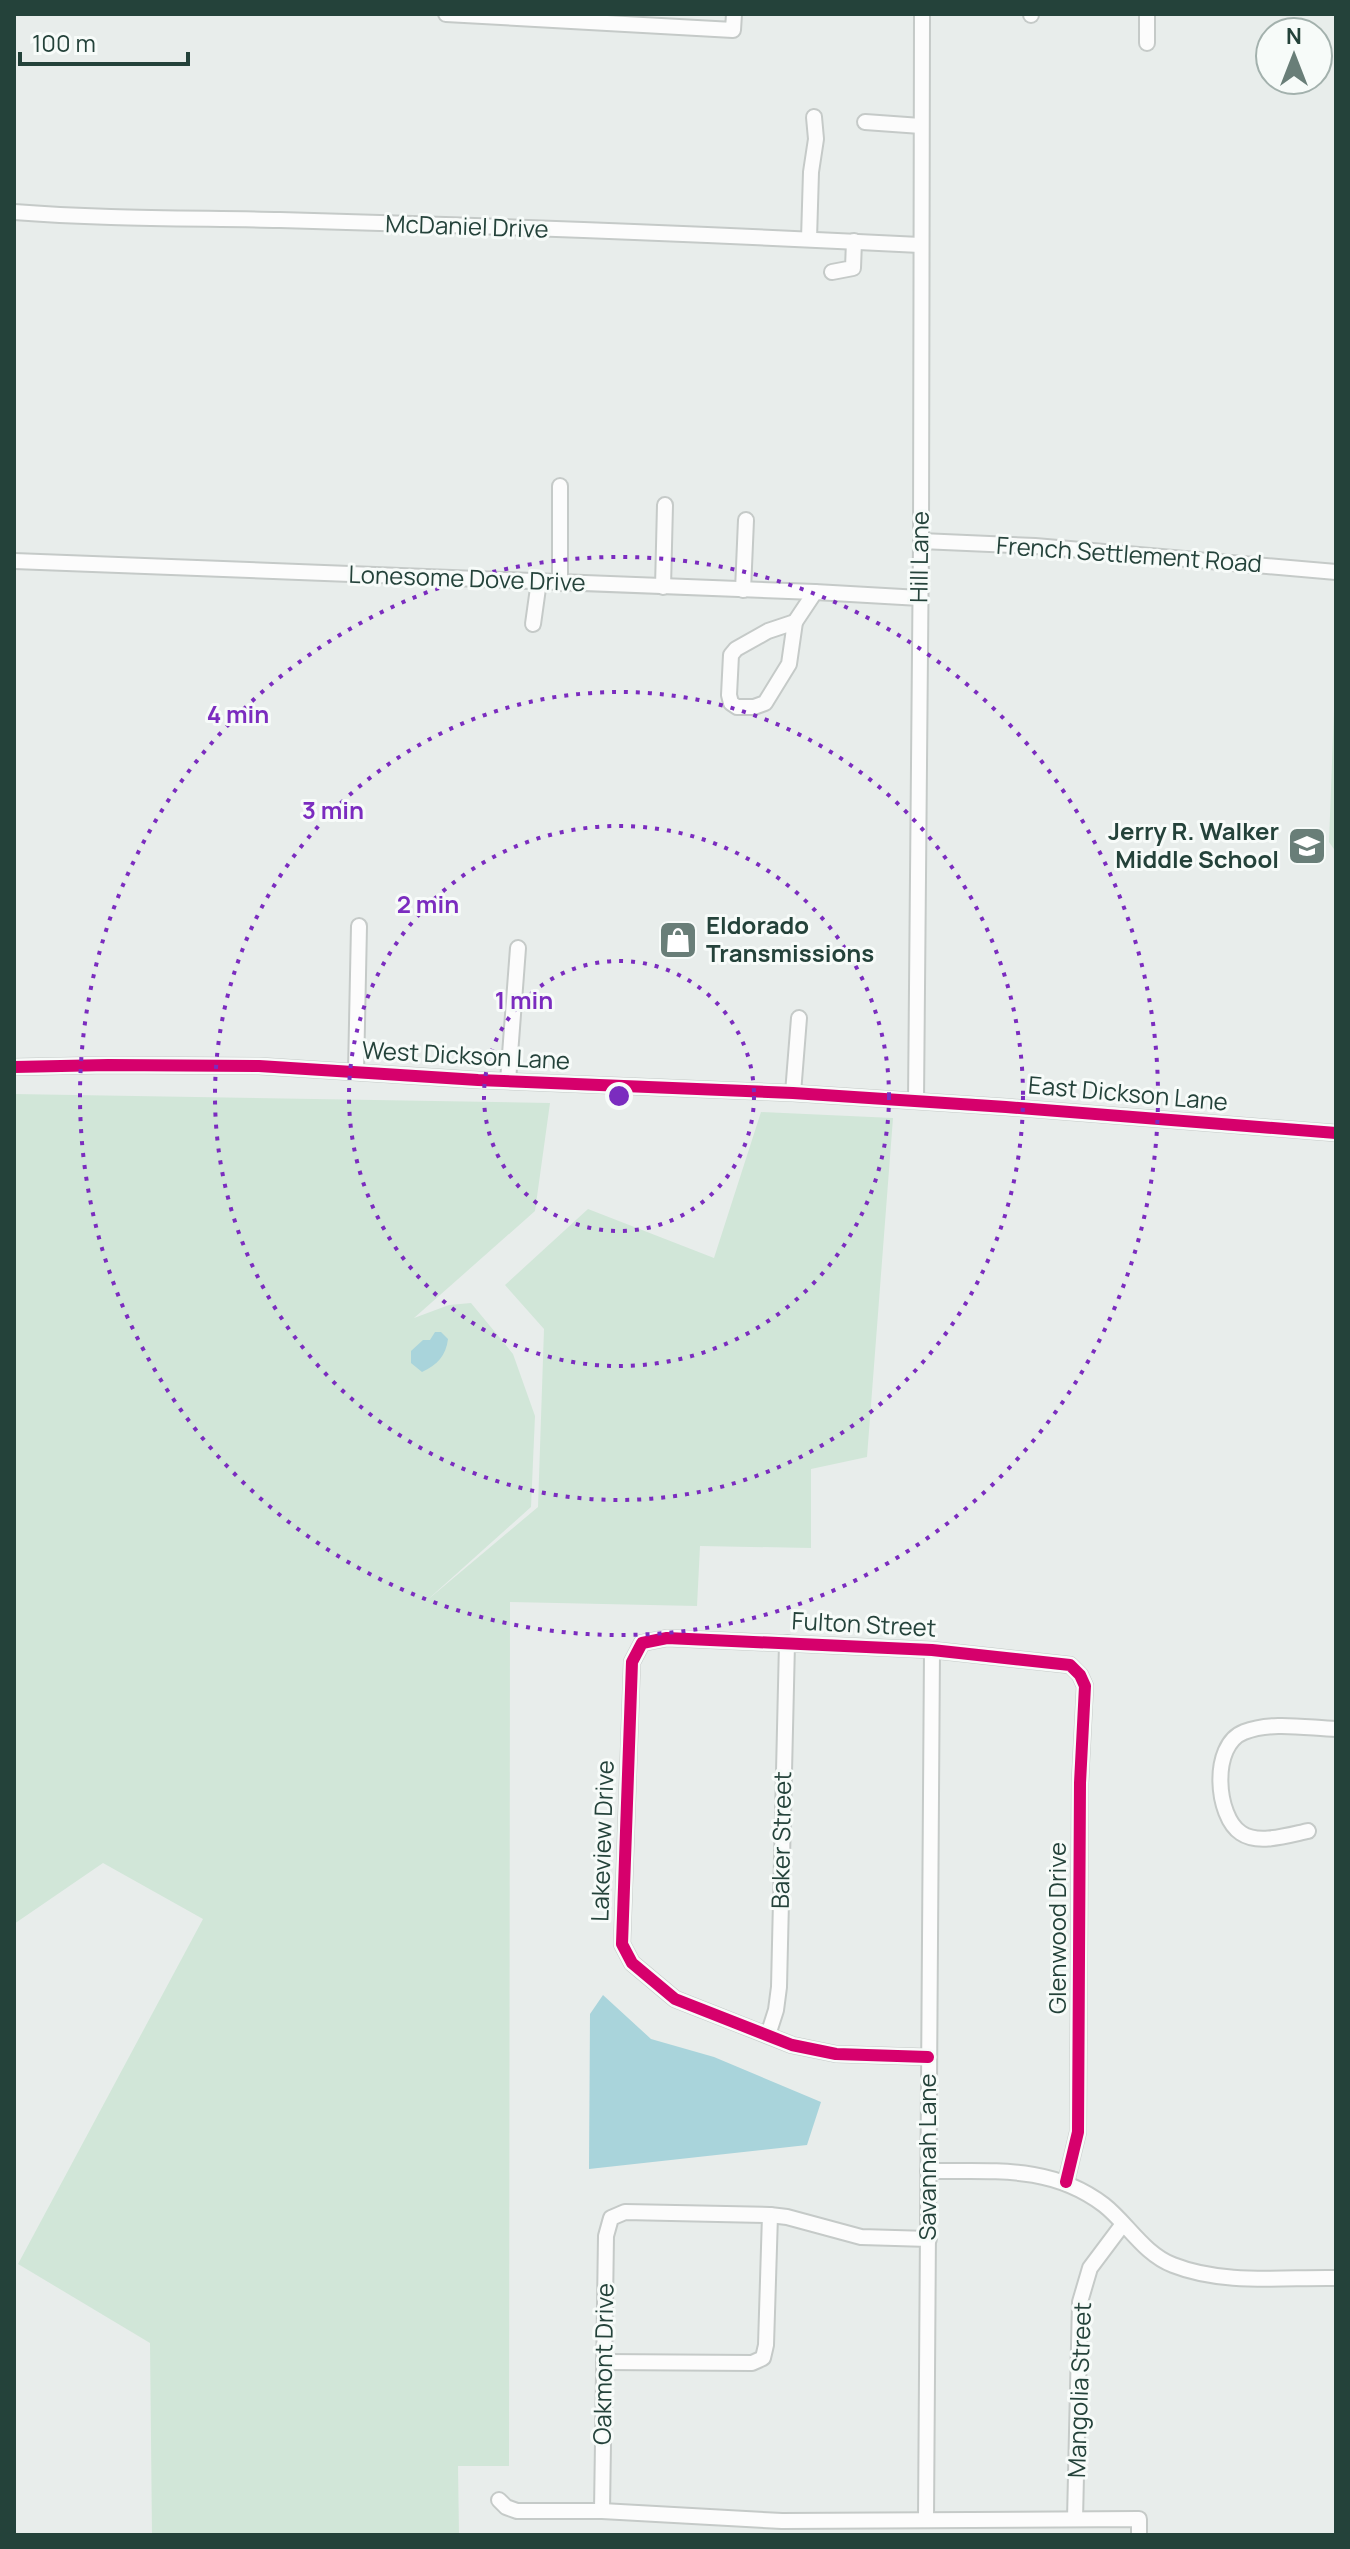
<svg xmlns="http://www.w3.org/2000/svg" width="1350" height="2549" viewBox="0 0 1350 2549" font-family="Manrope,sans-serif">
<style>
.green{fill:#d1e6d8}
.water{fill:#a9d4db}
.lines{fill:none;stroke-linecap:round;stroke-linejoin:round}
.minor-casing{stroke:#c5cac8;stroke-width:18}
.minor{stroke:#fcfcfc;stroke-width:14}
.cycleway-casing{stroke:#f7fbf9;stroke-width:17}
.cycleway{stroke:#d6006c;stroke-width:12}
.ring{fill:none;stroke:#7b2cbf;stroke-width:4;stroke-dasharray:4 8}
.labels{text-anchor:middle;stroke-width:6;stroke-linejoin:round;paint-order:stroke}
.street-label{font-size:24px;fill:#24423a;stroke:#f7fbf9}
.poi-label{font-size:24px;font-weight:bold;fill:#24423a;stroke:#f7fbf9;text-anchor:end}
.centre{fill:#7b2cbf;stroke:#f7fbf9;stroke-width:4}
.ring-label{font-size:24px;text-anchor:middle;font-weight:bold;fill:#7b2cbf;stroke:#f7fbf9;stroke-width:6;stroke-linejoin:round;paint-order:stroke}
</style>
<rect width="100%" height="100%" fill="#e8edeb"/>
<g class="green">
<path d="M 1336,657 L 1336,852 L 1329,842 Z"/>
<path d="M 14,1094 L 550,1103 L 535,1211 L 414,1318 L 449,1305 L 471,1303 L 513,1354 L 535,1416 L 531,1507 L 425,1602 L 538,1507 L 544,1329 L 505,1285 L 588,1209 L 714,1258 L 761,1112 L 893,1118 L 867,1457 L 811,1469 L 811,1548 L 700,1546 L 697,1606 L 510,1602 L 509,2466 L 458,2466 L 459,2535 L 152,2535 L 150,2343 L 18,2264 L 203,1919 L 103,1863 L 14,1924 Z"/>
</g>
<g class="water">
<path d="M 435,1332 L 441,1332 L 448,1339 C 446,1356 437,1365 422,1372 L 411,1363 L 411,1351 L 423,1340 L 430,1340 Z"/>
<path d="M 603,1995 L 651,2039 L 714,2057 L 821,2102 L 807,2145 L 589,2169 L 590,2014 Z"/>
</g>
<g class="lines">
<g class="minor-casing">
<g id="minor">
<path d="M 446,14 L 733,30 L 734,14"/>
<path d="M 1031,15 L 1031,14"/>
<path d="M 1147,43 L 1147,14"/>
<path d="M 865,122 L 921,126"/>
<path d="M 14,212 C 103,219 191,218 280,220 C 493,226 707,234 920,245"/>
<path d="M 809,239 L 811,172 L 816,139 L 814,117"/>
<path d="M 832,272 L 853,268 L 854,241"/>
<path d="M 560,486 L 560,583"/>
<path d="M 921,541 L 1035,546 L 1336,572"/>
<path d="M 14,561 L 815,592 L 920,598"/>
<path d="M 663,587 L 665,505"/>
<path d="M 743,590 L 746,520"/>
<path d="M 795,622 L 789,664 L 765,703 L 754,707 L 737,707 L 731,703 L 729,695 L 731,655 L 736,649 L 768,631 Z"/>
<path d="M 795,622 L 815,592"/>
<path d="M 533,624 L 539,581"/>
<path d="M 14,1067 L 108,1065 L 259,1066 L 478,1080 L 793,1093 L 1006,1107 L 1336,1133"/>
<path d="M 356,1072 L 359,926"/>
<path d="M 508,1081 L 518,948"/>
<path d="M 793,1093 L 799,1018"/>
<path d="M 916,1101 L 921,541 L 922,14"/>
<path d="M 1308,1831 C 1289,1835 1258,1845 1241,1833 C 1216,1817 1210,1745 1244,1732 C 1272,1721 1307,1728 1336,1729"/>
<path d="M 768,2035 L 776,2010 L 779,1987 L 787,1643"/>
<path d="M 928,2057 L 836,2054 L 792,2045 L 675,1999 L 632,1963 L 622,1944 L 632,1662 L 642,1643 L 667,1638 L 932,1650 L 1070,1665 L 1080,1675 L 1085,1686 L 1080,1783 L 1078,2132 L 1066,2182"/>
<path d="M 928,2171 C 992,2172 1050,2164 1104,2205 C 1127,2223 1144,2254 1173,2265 C 1223,2285 1283,2277 1336,2278"/>
<path d="M 604,2362 L 752,2363 L 763,2358 L 766,2345 L 770,2215"/>
<path d="M 499,2500 L 506,2507 L 517,2511 L 602,2511 L 782,2521 L 1139,2519 L 1139,2535"/>
<path d="M 602,2511 L 606,2236 L 611,2218 L 625,2212 L 770,2215 L 787,2217 L 861,2237 L 929,2239"/>
<path d="M 926,2519 L 932,1650"/>
<path d="M 1075,2519 L 1080,2302 L 1090,2268 L 1123,2224"/>
</g>
</g>
<use href="#minor" class="minor"/>
<g class="cycleway-casing">
<g id="cycleway">
<path d="M 14,1067 L 108,1065 L 259,1066 L 478,1080 L 793,1093 L 1006,1107 L 1336,1133"/>
<path d="M 928,2057 L 836,2054 L 792,2045 L 675,1999 L 632,1963 L 622,1944 L 632,1662 L 642,1643 L 667,1638 L 932,1650 L 1070,1665 L 1080,1675 L 1085,1686 L 1080,1783 L 1078,2132 L 1066,2182"/>
</g>
</g>
<use href="#cycleway" class="cycleway"/>
</g>
<g class="ring">
<circle cx="619" cy="1096" r="135"/>
<circle cx="619" cy="1096" r="270"/>
<circle cx="619" cy="1096" r="404"/>
<circle cx="619" cy="1096" r="539"/>
</g>
<defs>
<g id="school-square" transform="scale(2)"><rect x="-9" y="-9" width="18" height="18" rx="4" fill="#697e78" stroke="#f7fbf9"/><path d="M0-5L7-2L0 1L-7-2ZM-4 1L0 2.5L4 1V4Q0 6-4 4Z" fill="#fff"/></g>
<g id="shop-square" transform="scale(2)"><rect x="-9" y="-9" width="18" height="18" rx="4" fill="#697e78" stroke="#f7fbf9"/><path d="M-5-2.5h2.3a2.7 3.5 0 0 1 5.4 0H5L5.5 6h-11ZM-1.5-2.5h3a1.5 2.3 0 0 0-3 0Z" fill="#fff"/></g>
</defs>
<g fill-rule="evenodd">
<use href="#school-square" x="1307" y="846"/>
<use href="#shop-square" x="678" y="940"/>
</g>
<g class="labels">
<g class="street-label">
<text transform="translate(467 227) rotate(2)" y="8">McDaniel Drive</text>
<text transform="translate(1129 555) rotate(4)" y="8">French Settlement Road</text>
<text transform="translate(920 557) rotate(-89)" y="8">Hill Lane</text>
<text transform="translate(467 579) rotate(2)" y="8">Lonesome Dove Drive</text>
<text transform="translate(466 1056) rotate(3)" y="8">West Dickson Lane</text>
<text transform="translate(1128 1094) rotate(5)" y="8">East Dickson Lane</text>
<text transform="translate(864 1625) rotate(3)" y="8">Fulton Street</text>
<text transform="translate(782 1840) rotate(-89)" y="8">Baker Street</text>
<text transform="translate(603 1841) rotate(-88)" y="8">Lakeview Drive</text>
<text transform="translate(1058 1928) rotate(-90)" y="8">Glenwood Drive</text>
<text transform="translate(928 2157) rotate(-90)" y="8">Savannah Lane</text>
<text transform="translate(604 2364) rotate(-89)" y="8">Oakmont Drive</text>
<text transform="translate(1080 2390) rotate(-88)" y="8">Mangolia Street</text>
</g>
<g class="poi-label">
<text x="1279" y="840">Jerry R. Walker<tspan x="1279" dy="28">Middle School</tspan></text>
<text x="706" y="934" text-anchor="start">Eldorado<tspan x="706" dy="28">Transmissions</tspan></text>
</g>
</g>
<circle cx="619" cy="1096" r="12" class="centre"/>
<g class="ring-label">
<text x="238" y="723">4 min</text>
<text x="333" y="819">3 min</text>
<text x="428" y="913">2 min</text>
<text x="524" y="1009">1 min</text>
</g>
<rect width="1350" height="2549" fill="none" stroke="#24423a" stroke-width="32"/>
<g transform="translate(1294 56)"><circle r="38" fill="#f7fbf9" stroke="#a3b1ad" stroke-width="2"/>
<path d="M0-6L14 30L0 20L-14 30Z" fill="#697e78"/>
<text y="-12" font-size="22" font-weight="bold" text-anchor="middle" fill="#24423a">N</text>
</g>
<path d="M20 52v12h168v-12" fill="none" stroke="#24423a" stroke-width="4"/>
<text x="32" y="52" font-size="24" fill="#24423a" stroke="#f7fbf9" stroke-width="6" paint-order="stroke">100 m</text>
</svg>
